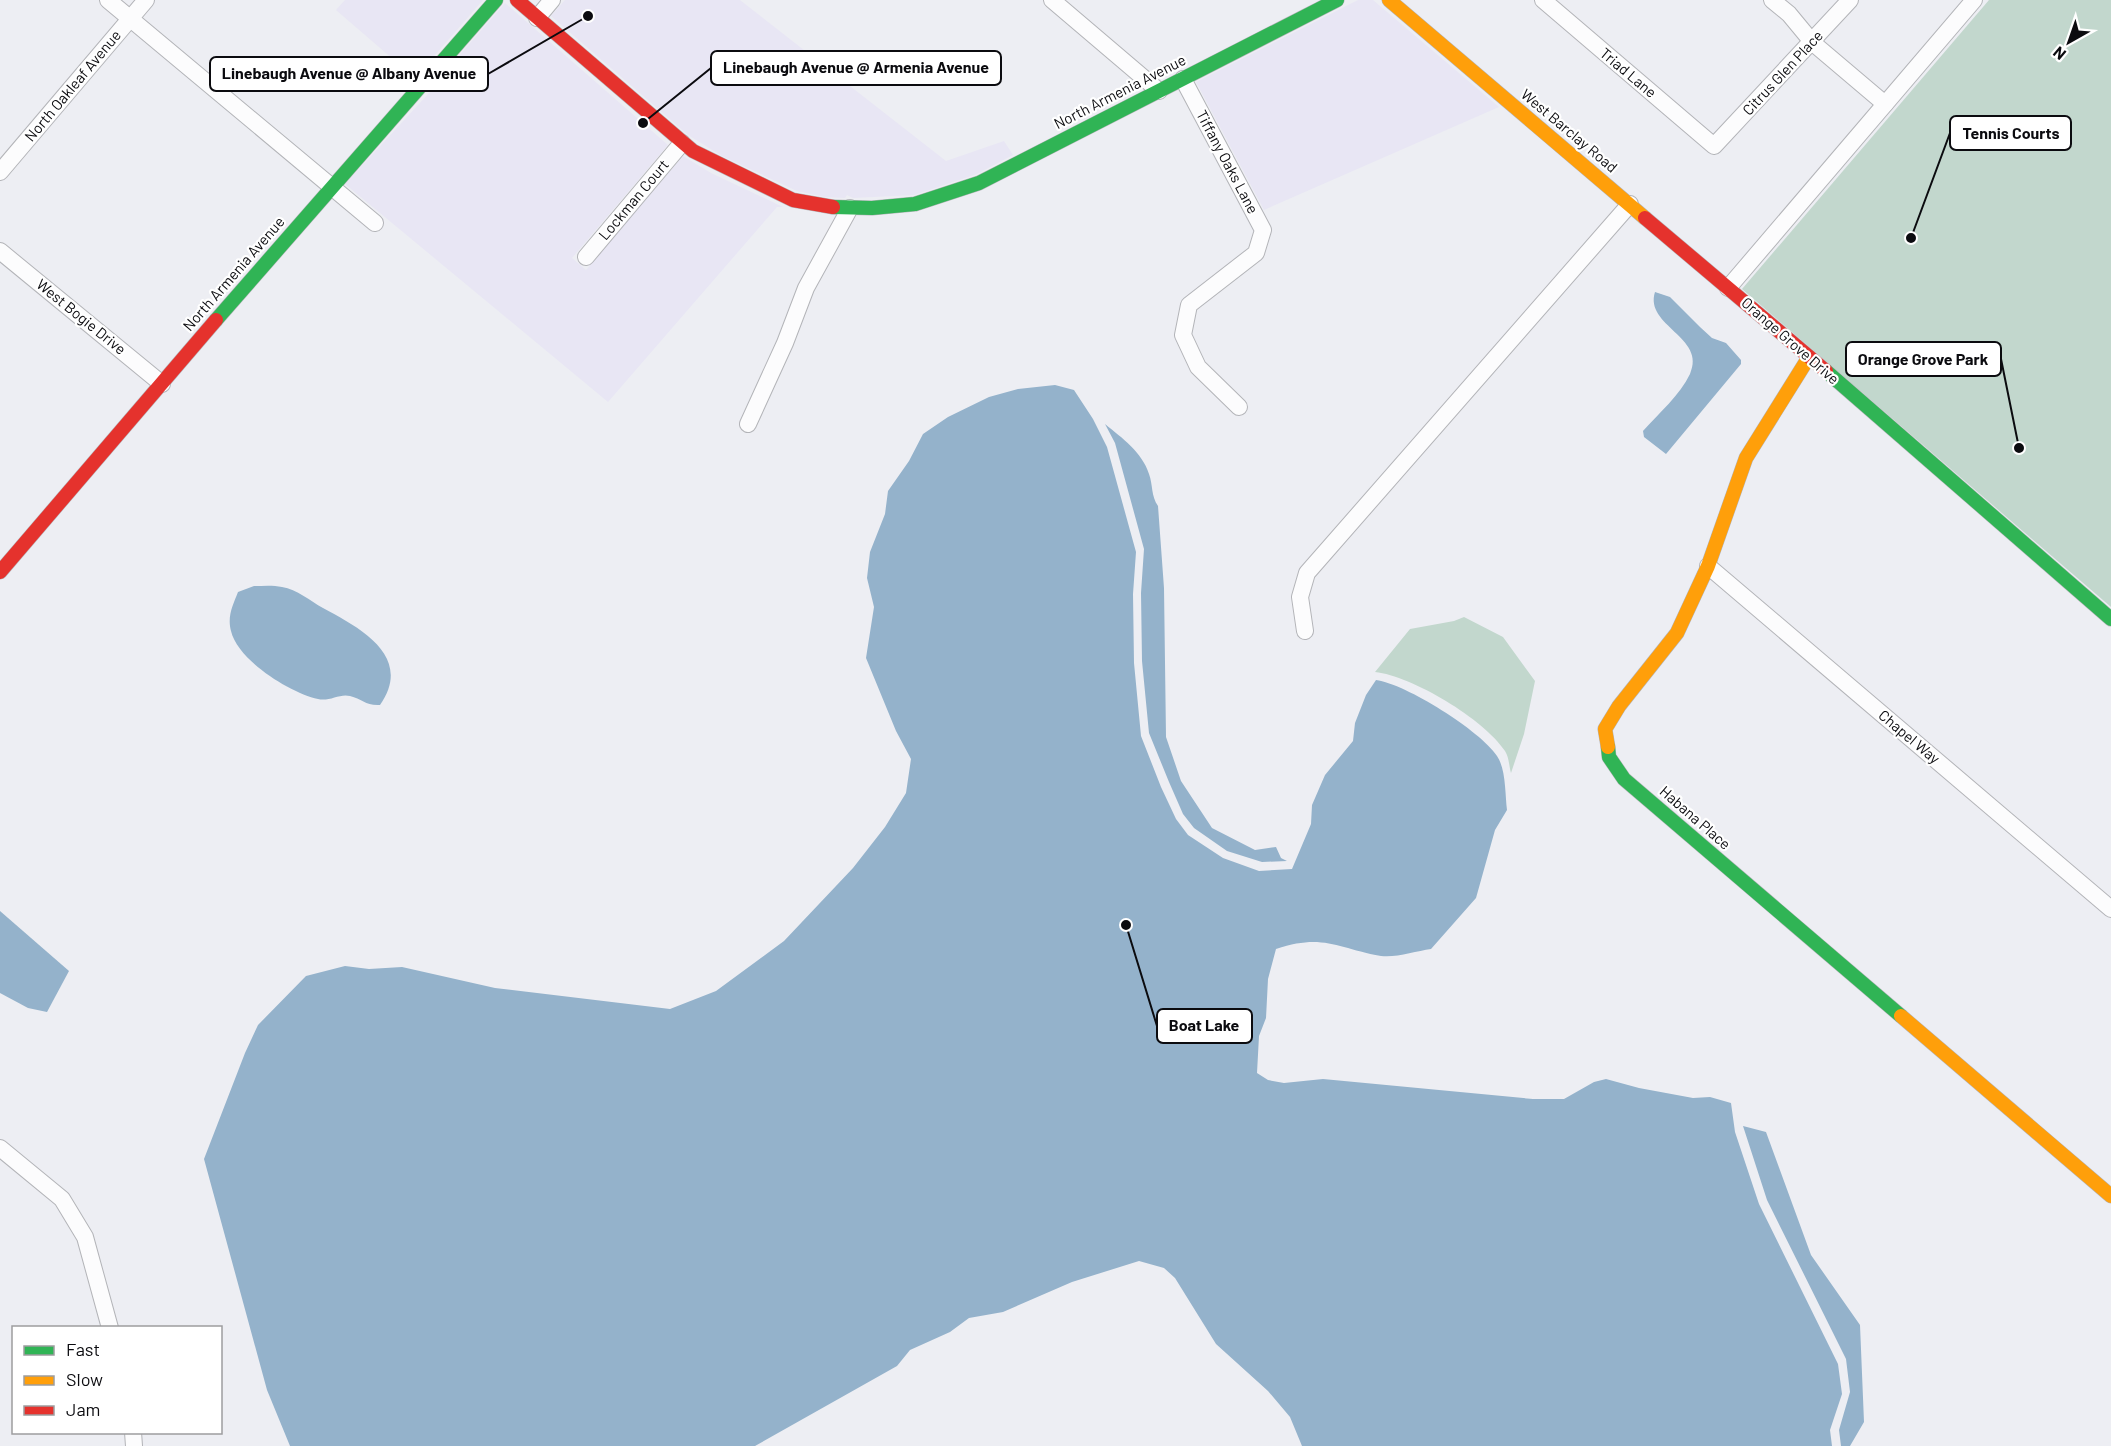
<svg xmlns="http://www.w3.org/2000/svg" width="2111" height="1446" viewBox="0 0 2111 1446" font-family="Barlow,sans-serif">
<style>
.commercial{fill:#e8e6f4}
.green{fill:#c2d7cd}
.water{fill:#94b2cb}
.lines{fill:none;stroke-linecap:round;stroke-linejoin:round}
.street-casing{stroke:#b3b4b8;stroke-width:18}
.fast-casing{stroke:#b3b4b8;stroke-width:15}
.slow-casing{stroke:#b3b4b8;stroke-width:15}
.jam-casing{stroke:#b3b4b8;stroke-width:15}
.street{stroke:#fcfcfd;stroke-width:16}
.fast{stroke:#30b455;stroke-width:14}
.slow{stroke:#ff9f0a;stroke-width:14}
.jam{stroke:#e5322d;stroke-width:14}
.labels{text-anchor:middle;stroke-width:4.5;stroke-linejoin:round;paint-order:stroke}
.street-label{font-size:15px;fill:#0b0b0f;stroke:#fff}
.leader{fill:none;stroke:#0b0b0f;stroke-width:2}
.callout-dot{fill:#0b0b0f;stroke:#fff;stroke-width:2}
.callout{fill:#fff;stroke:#0b0b0f;stroke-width:2}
.callout-label{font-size:16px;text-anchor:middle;font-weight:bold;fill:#0b0b0f}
</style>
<rect width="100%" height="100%" fill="#edeef3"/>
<g class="commercial">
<path d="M 345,0 L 483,0 L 415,78 L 336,10 Z"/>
<path d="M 565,0 L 740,0 L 946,161 L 1004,141 L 1013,155 L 977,174 L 914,195 L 853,198 L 847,195 L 845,198 L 825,197 L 797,191 L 722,156 L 688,135 L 551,16 Z"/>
<path d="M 1358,0 L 1373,0 L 1499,107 L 1264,210 L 1196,82 Z"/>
<path d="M 505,3 L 668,145 L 572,258 L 586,270 L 683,156 L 711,173 L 783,207 L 777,207 L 608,402 L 345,184 L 430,92 L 429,90 Z"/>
</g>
<g class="green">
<path d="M 1989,0 L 2111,0 L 2111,607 L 1742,289 Z"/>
<path d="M 1464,617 L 1503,637 L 1535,681 L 1524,734 L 1511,773 C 1509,766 1509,757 1505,751 C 1484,719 1412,676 1375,672 L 1410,629 L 1454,621 Z"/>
</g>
<g class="water">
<path d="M 1655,292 L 1670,297 L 1700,327 L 1712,338 L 1726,343 L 1741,360 L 1741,364 L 1666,454 L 1644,437 L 1643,431 C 1659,413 1680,395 1690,374 C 1707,337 1644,326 1655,292 Z"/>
<path d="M 1055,385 L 1074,390 L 1093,419 L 1107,447 L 1136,552 L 1133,594 L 1134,663 L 1141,736 L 1161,787 L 1176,819 L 1188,835 L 1223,858 L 1259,871 L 1292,869 L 1311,824 L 1312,805 L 1325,775 L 1353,741 L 1355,723 L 1366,695 L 1376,680 C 1406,684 1481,731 1497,756 C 1506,769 1505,794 1507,810 L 1495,830 L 1476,898 L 1431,949 C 1416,951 1396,958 1381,956 C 1337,948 1323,933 1276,949 L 1268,979 L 1266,1018 L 1259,1036 L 1257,1073 L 1268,1080 L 1284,1083 L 1323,1079 L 1533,1099 L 1564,1099 L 1594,1082 L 1606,1079 L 1639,1088 L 1693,1098 L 1710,1097 L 1731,1103 L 1735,1132 L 1759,1204 L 1838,1364 L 1842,1394 L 1830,1430 L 1832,1446 L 1302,1446 L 1290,1417 L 1268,1391 L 1216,1344 L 1175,1278 L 1164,1268 L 1139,1261 L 1072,1282 L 1003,1312 L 969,1318 L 950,1332 L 910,1350 L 897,1366 L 755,1446 L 290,1446 L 267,1390 L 204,1159 L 245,1053 L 258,1025 L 306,976 L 345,966 L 369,969 L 402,967 L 495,988 L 670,1009 L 716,991 L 784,941 L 853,868 L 885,827 L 906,793 L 911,759 L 896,731 L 866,658 L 874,607 L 867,578 L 870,552 L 885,514 L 888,491 L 909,461 L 923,434 L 948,417 L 989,397 L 1018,389 Z"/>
<path d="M 1105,424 C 1122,438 1142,452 1149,474 C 1153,485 1151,496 1158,506 L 1164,588 L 1166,737 L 1181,781 L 1212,828 L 1255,850 L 1276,847 L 1281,858 L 1287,861 L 1262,862 L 1227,851 L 1194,828 L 1183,814 L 1169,782 L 1149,733 L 1142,661 L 1141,593 L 1144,549 L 1115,443 Z"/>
<path d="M 254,586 C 263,586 273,585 282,587 C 297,589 310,601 323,608 C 360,628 414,656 380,705 C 366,706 362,699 350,696 C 340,693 329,702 318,699 C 291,693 238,661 231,631 C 227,616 233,605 238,592 Z"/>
<path d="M 0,911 L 69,971 L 47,1012 L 28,1008 L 0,993 Z"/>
<path d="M 1743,1126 L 1766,1132 L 1811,1255 L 1860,1325 L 1864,1422 L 1850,1446 L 1841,1446 L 1839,1430 L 1850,1392 L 1846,1359 L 1767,1200 Z"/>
</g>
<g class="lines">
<g class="street-casing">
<g id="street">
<path d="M 108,0 L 375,223"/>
<path d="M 1052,0 L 1159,91"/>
<path d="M 1543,0 L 1714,146 L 1850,0"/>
<path d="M 1772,0 L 1789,14 L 1813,43 L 1885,104"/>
<path d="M 537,18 L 552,0"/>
<path d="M 1183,79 L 1263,230 L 1256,253 L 1189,305 L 1183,335 L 1198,367 L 1239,407"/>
<path d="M 0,172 L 146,0"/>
<path d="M 0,251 L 162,384"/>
<path d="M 586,257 L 682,143"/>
<path d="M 1728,288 L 1974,0"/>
<path d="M 748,424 L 785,343 L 806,288 L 850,208"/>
<path d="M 1708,566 L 2111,909"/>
<path d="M 1305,631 L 1300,597 L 1307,573 L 1630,204"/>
<path d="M 0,1148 L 62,1199 L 85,1237 L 110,1328"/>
<path d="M 133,1432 L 134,1446"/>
</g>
</g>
<g class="fast-casing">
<g id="fast">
<path d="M 833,207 L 872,208 L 915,204 L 979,183 L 1337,0"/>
<path d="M 216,320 L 496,0"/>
<path d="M 1826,371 L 2111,619"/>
<path d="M 1608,747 L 1609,757 L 1624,779 L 1901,1016"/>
</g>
</g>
<g class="slow-casing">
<g id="slow">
<path d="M 1389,0 L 1645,218"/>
<path d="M 1608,747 L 1605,729 L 1619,706 L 1677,633 L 1708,566 L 1746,458 L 1809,357"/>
<path d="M 1901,1016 L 2111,1196"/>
</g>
</g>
<g class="jam-casing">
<g id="jam">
<path d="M 517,0 L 693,151 L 793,200 L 833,207"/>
<path d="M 1645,218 L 1826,371"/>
<path d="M 0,572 L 216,320"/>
</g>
</g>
<use href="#street" class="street"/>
<use href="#fast" class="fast"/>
<use href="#slow" class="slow"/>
<use href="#jam" class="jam"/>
</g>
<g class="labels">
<g class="street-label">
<text transform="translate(1628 73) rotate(40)" y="5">Triad Lane</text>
<text transform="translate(1783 73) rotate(-47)" y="5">Citrus Glen Place</text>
<text transform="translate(73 86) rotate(-50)" y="5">North Oakleaf Avenue</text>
<text transform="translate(1120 92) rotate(-27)" y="5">North Armenia Avenue</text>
<text transform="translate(1569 131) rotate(40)" y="5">West Barclay Road</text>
<text transform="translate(1227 162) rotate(62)" y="5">Tiffany Oaks Lane</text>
<text transform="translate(634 200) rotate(-50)" y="5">Lockman Court</text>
<text transform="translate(234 274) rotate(-49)" y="5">North Armenia Avenue</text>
<text transform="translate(81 317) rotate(39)" y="5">West Bogie Drive</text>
<text transform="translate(1790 341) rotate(41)" y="5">Orange Grove Drive</text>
<text transform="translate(1909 737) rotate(40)" y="5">Chapel Way</text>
<text transform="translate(1695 818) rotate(41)" y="5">Habana Place</text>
</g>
</g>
<path class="leader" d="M643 123L711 68M588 16L488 74M1911 238L1950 133M2019 448L2001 359M1126 925L1157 1026"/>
<g class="callout-dot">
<circle cx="643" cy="123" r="6"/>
<circle cx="588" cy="16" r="6"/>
<circle cx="1911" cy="238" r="6"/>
<circle cx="2019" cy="448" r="6"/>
<circle cx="1126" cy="925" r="6"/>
</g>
<g class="callout">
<rect x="711" y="51" width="290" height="34" rx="6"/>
<rect x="210" y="57" width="278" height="34" rx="6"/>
<rect x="1950" y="116" width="121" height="34" rx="6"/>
<rect x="1846" y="342" width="155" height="34" rx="6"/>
<rect x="1157" y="1009" width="95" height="34" rx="6"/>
</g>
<g class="callout-label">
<text x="856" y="73">Linebaugh Avenue @ Armenia Avenue</text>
<text x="349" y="79">Linebaugh Avenue @ Albany Avenue</text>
<text x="2011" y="139">Tennis Courts</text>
<text x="1923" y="365">Orange Grove Park</text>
<text x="1204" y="1031">Boat Lake</text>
</g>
<rect x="12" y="1326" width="210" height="108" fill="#ffffff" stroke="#9d9d9f" stroke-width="1.5"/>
<rect x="24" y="1346" width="30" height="9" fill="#30b455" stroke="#9d9d9f" stroke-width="1.5"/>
<text x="66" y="1356" font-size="18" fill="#0b0b0f">Fast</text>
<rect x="24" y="1376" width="30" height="9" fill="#ff9f0a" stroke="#9d9d9f" stroke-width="1.5"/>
<text x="66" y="1386" font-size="18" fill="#0b0b0f">Slow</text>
<rect x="24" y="1406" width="30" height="9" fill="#e5322d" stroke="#9d9d9f" stroke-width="1.5"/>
<text x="66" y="1416" font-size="18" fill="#0b0b0f">Jam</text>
<g transform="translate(2069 42) rotate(220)" stroke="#ffffff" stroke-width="4.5" paint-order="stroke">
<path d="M0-4.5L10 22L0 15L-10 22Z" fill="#0b0b0f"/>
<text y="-9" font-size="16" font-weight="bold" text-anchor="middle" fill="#0b0b0f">N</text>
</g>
</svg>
